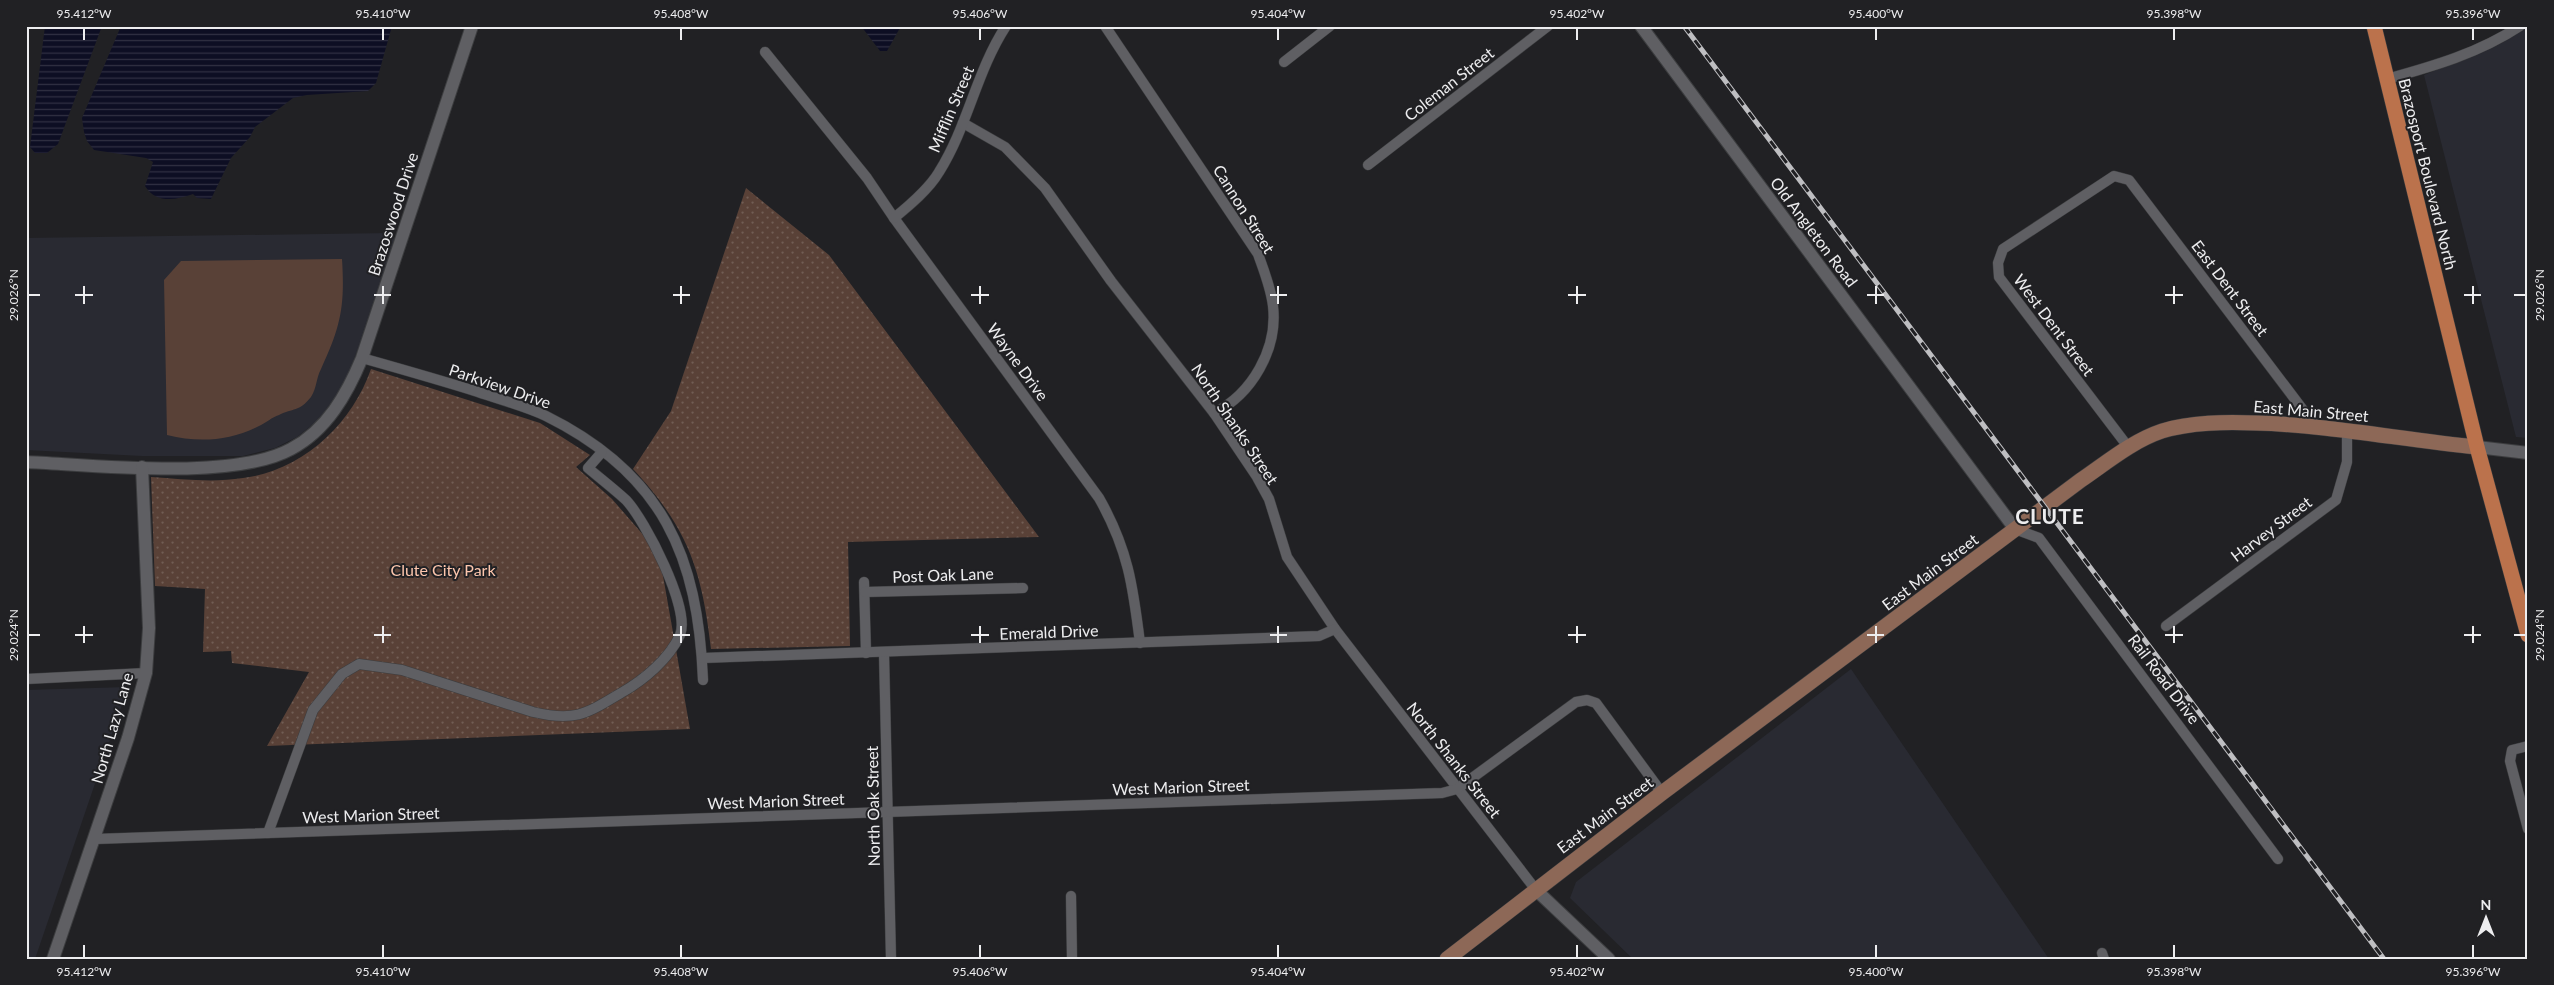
<svg xmlns="http://www.w3.org/2000/svg" width="2554" height="985" viewBox="0 0 2554 985" font-family="Lato,sans-serif">
<style>
.built{fill:#292a32}
.park{fill:url(#park-dots)}
.pitch{fill:#594137}
.water{fill:url(#water-rules)}
.lines{fill:none;stroke-linecap:round;stroke-linejoin:round}
.minor-casing{stroke:#3c3d3f;stroke-width:11}
.tertiary-casing{stroke:#3c3d3f;stroke-width:14}
.secondary-casing{stroke:#3c3d3f;stroke-width:16}
.primary-casing{stroke:#3c3d3f;stroke-width:16}
.minor{stroke:#5f5f63;stroke-width:10}
.tertiary{stroke:#5f5f63;stroke-width:12}
.secondary{stroke:#8d6857;stroke-width:15}
.primary{stroke:#bb724c;stroke-width:15}
.rail-casing{stroke:#bebec1;stroke-width:5}
.rail{stroke:#212124;stroke-width:3;stroke-dasharray:9;stroke-linecap:butt}
.ticks{fill:none;stroke:#ededef;stroke-width:2}
.labels{text-anchor:middle;stroke-width:4;stroke-linejoin:round;paint-order:stroke}
.street-label{font-size:16px;fill:#ededef;stroke:#212124}
.park-label{font-size:16px;fill:#fdc6ad;stroke:#212124}
.district-label{font-size:21px;font-weight:bold;letter-spacing:1px;fill:#ededef;stroke:#212124}
.neatline{fill:none;stroke:#ededef;stroke-width:2}
.ticks-label{font-size:12px;text-anchor:middle;fill:#ededef}
</style>
<defs>
<pattern id="park-dots" width="8" height="8" patternUnits="userSpaceOnUse" patternTransform="scale(1.25)"><rect width="8" height="8" fill="#594137"/><path d="M2 2h.1M6 6h.1" fill="none" stroke="#715d54" stroke-width="1.8" stroke-linecap="round"/></pattern>
<pattern id="water-rules" width="6" height="5" patternUnits="userSpaceOnUse" patternTransform="scale(1.25)"><rect width="6" height="5" fill="#0d0e23"/><path d="M0 2.5h6" fill="none" stroke="#313143"/></pattern>
</defs>
<rect width="100%" height="100%" fill="#212124"/>
<g class="built">
<path d="M 2524,26 L 2528,26 L 2528,438 L 2516,437 L 2424,75 L 2474,54 Z"/>
<path d="M 392,233 L 395,242 L 371,315 L 343,388 L 316,422 L 297,437 L 275,448 L 243,456 L 142,456 L 26,450 L 26,238 Z"/>
<path d="M 1851,669 L 2049,959 L 1633,959 L 1570,898 L 1576,882 Z"/>
<path d="M 128,687 L 35,959 L 26,959 L 26,690 Z"/>
</g>
<g class="park">
<path d="M 746,188 L 829,255 L 1039,537 L 848,542 L 850,646 L 711,649 C 702,570 688,528 633,469 L 671,411 Z"/>
<path d="M 371,369 L 540,423 L 590,455 L 576,467 L 612,499 L 659,553 L 690,729 L 267,746 L 309,672 L 232,663 L 231,651 L 203,652 L 205,589 L 155,586 L 151,477 C 181,479 213,483 243,478 C 302,471 352,424 371,369 Z"/>
</g>
<path class="pitch" d="M 342,259 C 345,306 341,326 321,369 C 316,378 317,388 311,397 C 299,412 293,408 279,415 C 272,417 266,423 259,426 C 229,441 199,443 167,435 L 164,280 L 181,261 Z"/>
<g class="water">
<path d="M 45,26 L 102,26 L 58,144 L 47,153 L 35,153 L 30,147 Z"/>
<path d="M 121,26 L 392,26 L 376,83 L 368,91 L 307,95 L 293,98 L 255,127 L 250,137 L 231,158 L 211,199 L 197,198 L 193,194 C 176,200 156,204 145,186 L 153,162 L 146,158 L 94,150 L 87,141 L 84,132 L 82,118 Z"/>
<path d="M 861,26 L 901,26 L 887,51 L 880,51 Z"/>
</g>
<g class="lines">
<g class="minor-casing">
<g id="minor">
<path d="M 1105,26 L 1258,254 C 1264,271 1271,288 1273,306 C 1278,349 1252,394 1214,413"/>
<path d="M 765,52 L 867,178 L 894,218 L 1099,498 C 1128,549 1133,586 1140,643"/>
<path d="M 1284,62 L 1330,26"/>
<path d="M 2387,79 C 2434,66 2479,53 2520,26"/>
<path d="M 963,123 L 1005,147 L 1045,188 L 1111,281 L 1214,413 L 1257,477 L 1269,499 L 1287,557 L 1335,629 L 1536,890"/>
<path d="M 1368,165 L 1548,26"/>
<path d="M 894,218 C 910,205 929,189 939,172 C 968,126 976,72 1006,26"/>
<path d="M 362,358 C 401,369 440,380 478,392 C 501,400 525,406 546,416 C 663,474 698,556 703,680"/>
<path d="M 2129,448 L 1999,277 L 1998,263 L 2003,249 L 2114,176 L 2129,180 L 2316,427"/>
<path d="M 2015,529 L 2039,538 L 2278,859"/>
<path d="M 864,582 L 866,653"/>
<path d="M 865,592 L 1023,588"/>
<path d="M 2166,626 L 2336,500 L 2347,462 L 2347,430"/>
<path d="M 884,653 L 891,959"/>
<path d="M 703,658 L 1319,636 L 1335,629"/>
<path d="M 26,679 L 146,673"/>
<path d="M 2528,746 L 2512,750 L 2510,761 L 2528,829"/>
<path d="M 268,833 L 313,710 L 342,674 L 359,664 L 402,670 L 533,712 C 575,722 586,714 621,693 C 644,680 669,659 680,635 C 691,609 645,520 626,500 C 614,489 601,479 588,468 L 602,452"/>
<path d="M 95,839 L 1442,793 L 1457,789 L 1576,702 L 1587,700 L 1596,703 L 1662,793"/>
<path d="M 1071,896 L 1072,959"/>
<path d="M 2102,953 L 2104,959"/>
</g>
</g>
<g class="tertiary-casing">
<g id="tertiary">
<path d="M 1641,26 L 2015,529"/>
<path d="M 2477,447 L 2528,453"/>
<path d="M 26,462 C 94,465 233,481 291,449 C 327,430 347,394 362,358 L 472,26"/>
<path d="M 1536,890 L 1609,959"/>
<path d="M 53,959 L 128,738 L 146,673 L 149,628 L 142,467"/>
</g>
</g>
<g class="secondary-casing">
<path id="secondary" d="M 1447,959 L 1662,793 L 2081,480 C 2106,463 2132,441 2162,431 C 2191,422 2225,422 2256,423 C 2330,425 2403,440 2477,447"/>
</g>
<g class="primary-casing">
<path id="primary" d="M 2374,26 L 2477,447 L 2528,635"/>
</g>
<use href="#minor" class="minor"/>
<use href="#tertiary" class="tertiary"/>
<use href="#secondary" class="secondary"/>
<use href="#primary" class="primary"/>
<g class="rail-casing">
<path id="rail" d="M 1684,26 L 2384,959"/>
</g>
<use href="#rail" class="rail"/>
</g>
<path class="ticks" d="M 84,28 L 84,40M 383,28 L 383,40M 681,28 L 681,40M 980,28 L 980,40M 1278,28 L 1278,40M 1577,28 L 1577,40M 1876,28 L 1876,40M 2174,28 L 2174,40M 2473,28 L 2473,40M 84,286 L 84,304M 383,286 L 383,304M 681,286 L 681,304M 980,286 L 980,304M 1278,286 L 1278,304M 1577,286 L 1577,304M 1876,286 L 1876,304M 2174,286 L 2174,304M 2473,286 L 2473,304M 28,295 L 40,295M 75,295 L 93,295M 374,295 L 391,295M 673,295 L 690,295M 971,295 L 989,295M 1270,295 L 1287,295M 1568,295 L 1586,295M 1867,295 L 1884,295M 2165,295 L 2183,295M 2464,295 L 2481,295M 2514,295 L 2526,295M 84,626 L 84,643M 383,626 L 383,643M 681,626 L 681,643M 980,626 L 980,643M 1278,626 L 1278,643M 1577,626 L 1577,643M 1876,626 L 1876,643M 2174,626 L 2174,643M 2473,626 L 2473,643M 28,635 L 40,635M 75,635 L 93,635M 374,635 L 391,635M 673,635 L 690,635M 971,635 L 989,635M 1270,635 L 1287,635M 1568,635 L 1586,635M 1867,635 L 1884,635M 2165,635 L 2183,635M 2464,635 L 2481,635M 2514,635 L 2526,635M 84,945 L 84,958M 383,945 L 383,958M 681,945 L 681,958M 980,945 L 980,958M 1278,945 L 1278,958M 1577,945 L 1577,958M 1876,945 L 1876,958M 2174,945 L 2174,958M 2473,945 L 2473,958"/>
<g class="labels">
<g class="street-label">
<text transform="translate(1449 84) rotate(-38)" y="6">Coleman Street</text>
<text transform="translate(951 109) rotate(-67)" y="6">Mifflin Street</text>
<text transform="translate(2428 174) rotate(76)" y="6">Brazosport Boulevard North</text>
<text transform="translate(1244 209) rotate(58)" y="6">Cannon Street</text>
<text transform="translate(393 214) rotate(-72)" y="6">Brazoswood Drive</text>
<text transform="translate(1814 232) rotate(53)" y="6">Old Angleton Road</text>
<text transform="translate(2230 288) rotate(53)" y="6">East Dent Street</text>
<text transform="translate(2054 325) rotate(53)" y="6">West Dent Street</text>
<text transform="translate(1018 362) rotate(54)" y="6">Wayne Drive</text>
<text transform="translate(500 386) rotate(19)" y="6">Parkview Drive</text>
<text transform="translate(2311 411) rotate(5)" y="6">East Main Street</text>
<text transform="translate(1235 424) rotate(56)" y="6">North Shanks Street</text>
<text transform="translate(2271 529) rotate(-37)" y="6">Harvey Street</text>
<text transform="translate(1930 572) rotate(-37)" y="6">East Main Street</text>
<text transform="translate(943 575) rotate(-2)" y="6">Post Oak Lane</text>
<text transform="translate(1049 632) rotate(-2)" y="6">Emerald Drive</text>
<text transform="translate(2164 679) rotate(53)" y="6">Rail Road Drive</text>
<text transform="translate(112 728) rotate(-74)" y="6">North Lazy Lane</text>
<text transform="translate(1454 760) rotate(52)" y="6">North Shanks Street</text>
<text transform="translate(1181 787) rotate(-2)" y="6">West Marion Street</text>
<text transform="translate(776 801) rotate(-2)" y="6">West Marion Street</text>
<text transform="translate(873 806) rotate(-91)" y="6">North Oak Street</text>
<text transform="translate(371 815) rotate(-2)" y="6">West Marion Street</text>
<text transform="translate(1605 815) rotate(-37)" y="6">East Main Street</text>
</g>
<g class="park-label">
<text x="443" y="576">Clute City Park</text>
</g>
<g class="district-label">
<text x="2050" y="524">CLUTE</text>
</g>
</g>
<rect width="2554" height="985" fill="none" stroke="#212124" stroke-width="55"/>
<g transform="translate(2486 918)" stroke="#212124" stroke-width="4" paint-order="stroke">
<path d="M0-4L9 19L0 12L-9 19Z" fill="#ededef"/>
<text y="-8" font-size="14" font-weight="bold" text-anchor="middle" fill="#ededef">N</text>
</g>
<rect x="28" y="28" width="2498" height="930" class="neatline"/>
<g class="ticks-label">
<text x="84" y="18">95.412°W</text>
<text x="383" y="18">95.410°W</text>
<text x="681" y="18">95.408°W</text>
<text x="980" y="18">95.406°W</text>
<text x="1278" y="18">95.404°W</text>
<text x="1577" y="18">95.402°W</text>
<text x="1876" y="18">95.400°W</text>
<text x="2174" y="18">95.398°W</text>
<text x="2473" y="18">95.396°W</text>
<text transform="translate(14 295) rotate(-90)" y="4">29.026°N</text>
<text transform="translate(2540 295) rotate(-90)" y="4">29.026°N</text>
<text transform="translate(14 635) rotate(-90)" y="4">29.024°N</text>
<text transform="translate(2540 635) rotate(-90)" y="4">29.024°N</text>
<text x="84" y="976">95.412°W</text>
<text x="383" y="976">95.410°W</text>
<text x="681" y="976">95.408°W</text>
<text x="980" y="976">95.406°W</text>
<text x="1278" y="976">95.404°W</text>
<text x="1577" y="976">95.402°W</text>
<text x="1876" y="976">95.400°W</text>
<text x="2174" y="976">95.398°W</text>
<text x="2473" y="976">95.396°W</text>
</g>
</svg>
